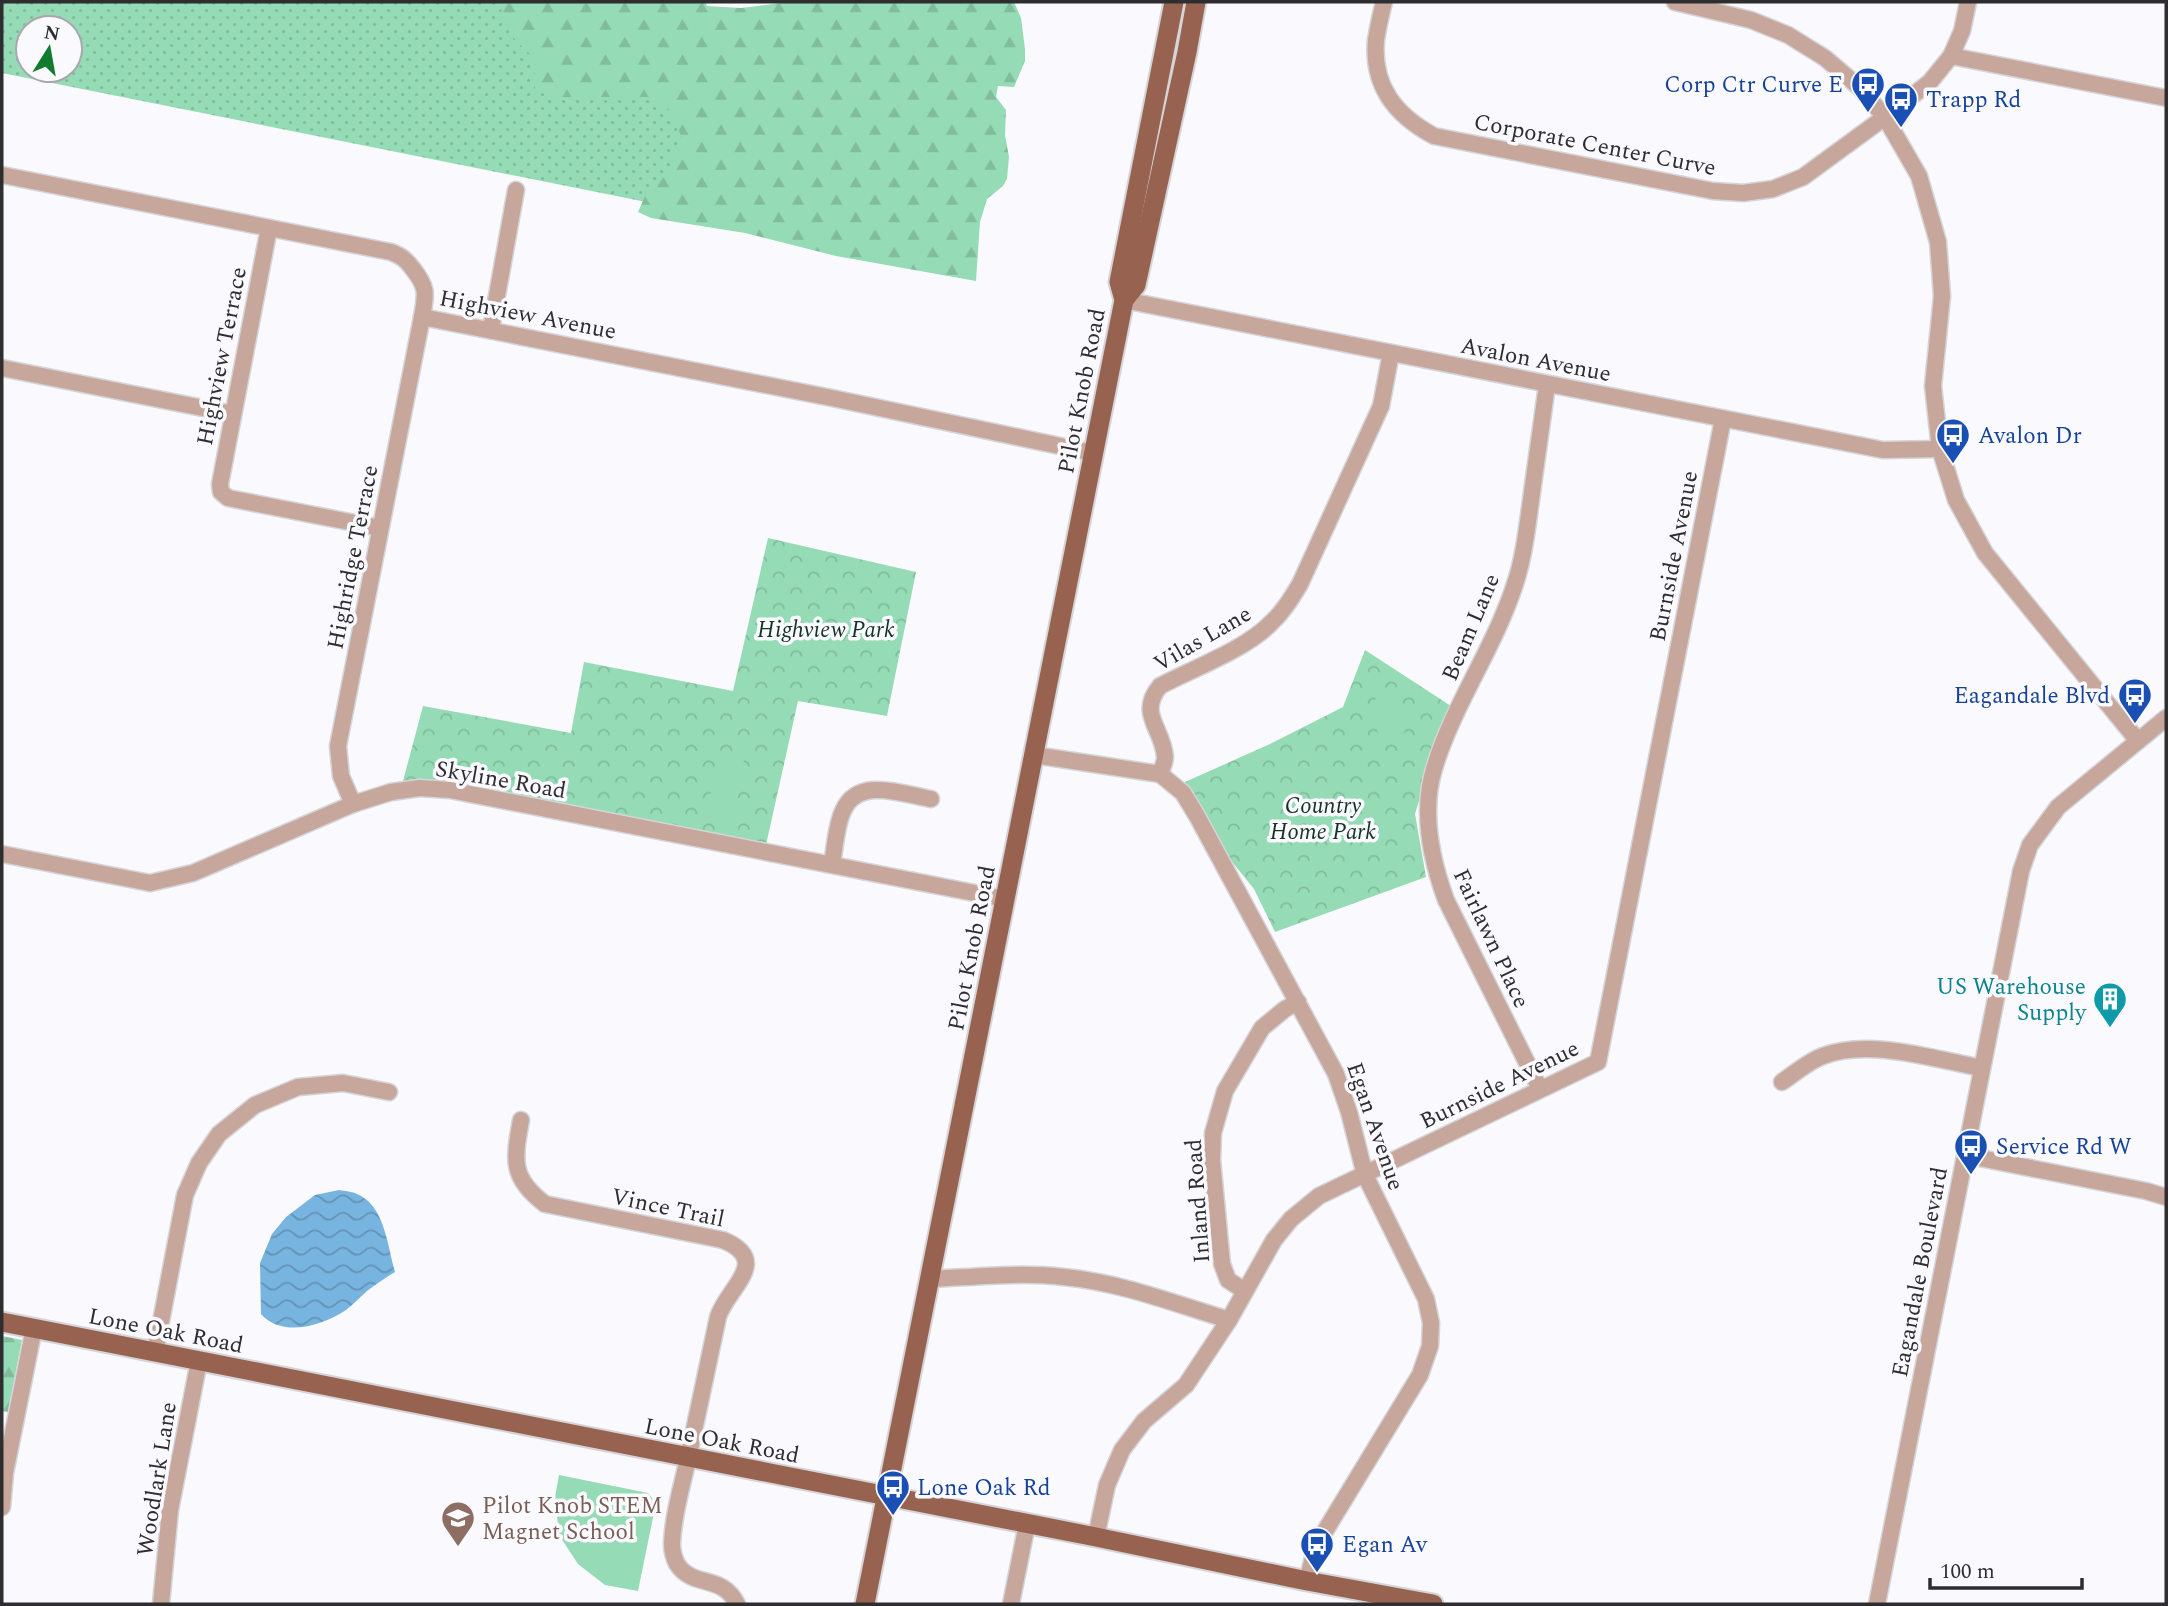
<svg xmlns="http://www.w3.org/2000/svg" width="2168" height="1606" viewBox="0 0 2168 1606" font-family="Spectral,serif">
<style>
.grass{fill:url(#grass-dots);fill-rule:evenodd}
.forest{fill:url(#forest-firs)}
.park{fill:url(#park-crowns)}
.garden{fill:#95dbb5}
.water{fill:url(#water-waves)}
.lines{fill:none;stroke-linecap:round;stroke-linejoin:round}
.minor-casing{stroke:#d5d5d9;stroke-width:19}
.major-casing{stroke:#d5d5d9;stroke-width:23}
.minor{stroke:#c7a79c;stroke-width:16}
.major{stroke:#97624f;stroke-width:19}
.labels{text-anchor:middle;stroke-width:7;stroke-linejoin:round;paint-order:stroke}
.transit-label{font-size:23px;fill:#164399;stroke:#fafafe;text-anchor:start}
.street-label{font-size:23px;fill:#2e2e30;stroke:#fafafe}
.park-label{font-size:23px;font-style:italic;fill:#143324;stroke:#fafafe}
.culture-label{font-size:23px;fill:#0d838f;stroke:#fafafe;text-anchor:end}
.education-label{font-size:23px;fill:#785e54;stroke:#fafafe;text-anchor:start}
</style>
<defs>
<pattern id="grass-dots" width="8" height="8" patternUnits="userSpaceOnUse" patternTransform="scale(1.75)"><rect width="8" height="8" fill="#95dbb5"/><path d="M2 2h.1M6 6h.1" fill="none" stroke="#81bc9c" stroke-width="1.8" stroke-linecap="round"/></pattern>
<pattern id="forest-firs" width="22" height="20" patternUnits="userSpaceOnUse" patternTransform="scale(1.75)"><rect width="22" height="20" fill="#95dbb5"/><path d="M5 1l3.5 6h-7zM16 11l3.5 6h-7z" fill="#81bc9c"/></pattern>
<pattern id="park-crowns" width="20" height="18" patternUnits="userSpaceOnUse" patternTransform="scale(1.75)"><rect width="20" height="18" fill="#95dbb5"/><path d="M2 6a3 3 0 1 1 6 0M12 15a3 3 0 1 1 6 0" fill="none" stroke="#81bc9c"/></pattern>
<pattern id="water-waves" width="16" height="10" patternUnits="userSpaceOnUse" patternTransform="scale(1.75)"><rect width="16" height="10" fill="#78b4e0"/><path d="M0 5q4-4 8 0t8 0" fill="none" stroke="#6393b6"/></pattern>
</defs>
<rect width="100%" height="100%" fill="#fafafe"/>
<path class="grass" d="M 2,2 L 634,2 L 731,219 L 2,73 ZM 28,28 L 70,28 L 70,70 L 28,70 Z"/>
<g class="forest">
<path d="M 501,2 L 705,2 L 707,6 L 741,8 L 789,2 L 1014,2 L 1021,18 L 1025,49 L 1025,61 L 1014,87 L 998,86 L 996,97 L 1006,110 L 1005,135 L 1009,157 L 1007,179 L 1003,186 L 987,199 L 980,222 L 976,281 L 836,256 L 745,233 L 651,218 L 638,212 L 646,194 L 665,176 L 682,138 L 670,110 L 648,97 L 552,97 L 535,90 L 534,57 C 516,43 500,26 501,2 Z"/>
<path d="M 2,1336 L 22,1340 L 8,1412 L 2,1411 Z"/>
</g>
<g class="park">
<path d="M 768,538 L 916,572 L 887,716 L 798,701 L 766,845 L 444,783 L 403,781 L 423,706 L 571,733 L 584,662 L 733,691 Z"/>
<path d="M 1365,650 L 1454,708 L 1427,775 L 1415,814 L 1426,877 L 1275,932 L 1254,889 L 1229,858 L 1185,782 L 1270,744 L 1343,707 Z"/>
</g>
<g class="garden">
<path d="M 1402,687 L 1405,741 L 1378,742 L 1375,688 Z"/>
<path d="M 718,755 L 744,760 L 733,817 L 707,812 Z"/>
<path d="M 559,1475 L 648,1493 L 656,1503 L 638,1591 L 605,1585 L 578,1564 L 559,1535 L 555,1497 Z"/>
</g>
<path class="water" d="M 339,1190 C 346,1191 355,1192 361,1196 C 385,1209 388,1248 395,1272 C 385,1278 376,1284 367,1291 C 360,1297 354,1304 346,1310 C 322,1326 282,1338 261,1314 L 260,1263 L 272,1234 L 286,1217 L 315,1195 Z"/>
<g class="lines">
<g class="minor-casing">
<g id="minor">
<path d="M 1384,2 C 1381,14 1378,27 1376,40 C 1372,86 1395,115 1434,136 L 1713,191 L 1743,193 L 1773,189 L 1803,177 L 1885,117 L 1930,82 L 1951,56 L 1962,31 L 1968,2"/>
<path d="M 1675,2 L 1751,20 L 1788,35 L 1825,58 L 1859,87 L 1885,117 L 1919,176 L 1938,242 L 1942,296 L 1933,386 L 1940,449 L 1956,500 L 1985,553 L 2138,741"/>
<path d="M 1951,56 L 2166,98"/>
<path d="M 2,175 L 391,252 C 402,256 406,260 413,269 C 428,288 426,294 422,317 L 338,746 L 341,776 L 353,804"/>
<path d="M 269,228 L 220,484 L 221,492 L 228,498 L 380,528"/>
<path d="M 1124,300 L 1883,450 L 1940,449"/>
<path d="M 422,317 L 832,398 L 1093,453"/>
<path d="M 491,329 L 516,190"/>
<path d="M 2,368 L 233,414"/>
<path d="M 1034,755 L 1160,774"/>
<path d="M 1160,774 L 1183,793 L 1197,816 L 1336,1074 L 1349,1112 L 1365,1175 L 1426,1299 L 1431,1323 L 1430,1346 L 1420,1375 L 1316,1546 L 1307,1581"/>
<path d="M 1160,774 C 1162,769 1165,762 1165,757 C 1163,728 1137,714 1160,686 C 1194,668 1244,650 1270,624 C 1283,612 1291,599 1300,584 L 1381,406 L 1391,353"/>
<path d="M 2,854 L 150,883 L 193,873 L 353,804 L 391,792 L 420,788 L 450,790 L 1005,899"/>
<path d="M 832,864 C 835,848 836,825 843,811 C 858,776 903,794 931,799"/>
<path d="M 1782,1082 C 1795,1073 1809,1061 1823,1056 C 1869,1038 1934,1059 1982,1068"/>
<path d="M 1540,1089 L 1446,900 C 1431,859 1421,812 1434,769 C 1453,705 1494,649 1515,584 C 1524,557 1527,528 1531,500 C 1536,462 1542,423 1547,384"/>
<path d="M 521,1120 C 514,1159 510,1178 545,1204 L 723,1240 C 773,1261 727,1288 718,1317 C 708,1363 699,1408 689,1454 C 683,1483 673,1514 672,1544 C 672,1550 674,1558 677,1564 C 693,1589 722,1573 737,1604"/>
<path d="M 1965,1155 L 2146,1191 L 2166,1197"/>
<path d="M 931,1279 C 975,1277 1020,1272 1064,1277 C 1119,1282 1176,1304 1229,1320"/>
<path d="M 1245,1291 L 1228,1280 L 1222,1264 L 1212,1160 L 1213,1133 L 1225,1091 L 1262,1028 L 1285,1009 L 1298,1002"/>
<path d="M 155,1353 L 185,1195 L 199,1163 L 219,1134 L 255,1105 L 298,1087 L 343,1083 L 389,1092"/>
<path d="M 2,1507 L 5,1473 L 34,1328"/>
<path d="M 1096,1537 L 1107,1485 L 1122,1450 L 1144,1421 L 1186,1385 L 1229,1320 L 1274,1240 L 1291,1219 L 1319,1196 L 1598,1062 L 1723,419"/>
<path d="M 161,1604 L 170,1510 L 199,1361"/>
<path d="M 1011,1604 L 1027,1524"/>
<path d="M 1877,1604 L 2021,871 L 2030,845 L 2058,807 L 2166,718"/>
</g>
</g>
<g class="major-casing">
<g id="major">
<path d="M 1124,300 L 1136,285 L 1187,52 L 1196,2"/>
<path d="M 2,1322 L 1096,1537 L 1307,1581 L 1433,1604"/>
<path d="M 865,1604 L 1124,300 L 1119,282 L 1174,2"/>
</g>
</g>
<use href="#minor" class="minor"/>
<use href="#major" class="major"/>
</g>
<defs>
<g id="bus-pin" transform="scale(1.75)"><path d="M0 17L-7.5 6A9.5 9.5 0 1 1 7.5 6Z" fill="#1a4fb4" stroke="#fafafe"/><path d="M-5-6H5V4H4V6H2V4H-2V6H-4V4H-5ZM-3.5-4V0h7V-4ZM-3.5 1.2v1.5H-2V1.2ZM2 1.2v1.5H3.5V1.2Z" fill="#fff"/></g>
<g id="building-pin" transform="scale(1.75)"><path d="M0 17L-7.5 6A9.5 9.5 0 1 1 7.5 6Z" fill="#0f9aa8" stroke="#fafafe"/><path d="M-4-6H4V6H1V3H-1V6H-4ZM-2.5-4.3h1.7v1.8h-1.7ZM.8-4.3h1.7v1.8H.8ZM-2.5-1h1.7V.8h-1.7ZM.8-1h1.7V.8H.8Z" fill="#fff"/></g>
<g id="school-pin" transform="scale(1.75)"><path d="M0 17L-7.5 6A9.5 9.5 0 1 1 7.5 6Z" fill="#8d6e63" stroke="#fafafe"/><path d="M0-5L7-2L0 1L-7-2ZM-4 1L0 2.5L4 1V4Q0 6-4 4Z" fill="#fff"/></g>
</defs>
<g fill-rule="evenodd">
<use href="#bus-pin" x="1868" y="84"/>
<use href="#bus-pin" x="1901" y="99"/>
<use href="#bus-pin" x="1953" y="435"/>
<use href="#bus-pin" x="2135" y="695"/>
<use href="#building-pin" x="2110" y="999"/>
<use href="#bus-pin" x="1971" y="1146"/>
<use href="#bus-pin" x="893" y="1487"/>
<use href="#school-pin" x="458" y="1518"/>
<use href="#bus-pin" x="1317" y="1544"/>
</g>
<g class="labels">
<g class="transit-label">
<text x="1843" y="92" text-anchor="end">Corp Ctr Curve E</text>
<text x="1926" y="107">Trapp Rd</text>
<text x="1978" y="443">Avalon Dr</text>
<text x="2110" y="703" text-anchor="end">Eagandale Blvd</text>
<text x="1996" y="1154">Service Rd W</text>
<text x="917" y="1495">Lone Oak Rd</text>
<text x="1342" y="1552">Egan Av</text>
</g>
<g class="street-label">
<text transform="translate(1595 144) rotate(11)" y="8">Corporate Center Curve</text>
<text transform="translate(528 314) rotate(11)" y="8">Highview Avenue</text>
<text transform="translate(221 356) rotate(-79)" y="8">Highview Terrace</text>
<text transform="translate(1536 359) rotate(11)" y="8">Avalon Avenue</text>
<text transform="translate(1081 391) rotate(-79)" y="8">Pilot Knob Road</text>
<text transform="translate(1673 556) rotate(-79)" y="8">Burnside Avenue</text>
<text transform="translate(352 557) rotate(-79)" y="8">Highridge Terrace</text>
<text transform="translate(1470 627) rotate(-67)" y="8">Beam Lane</text>
<text transform="translate(1202 638) rotate(-30)" y="8">Vilas Lane</text>
<text transform="translate(501 779) rotate(10)" y="8">Skyline Road</text>
<text transform="translate(1492 938) rotate(65)" y="8">Fairlawn Place</text>
<text transform="translate(971 948) rotate(-79)" y="8">Pilot Knob Road</text>
<text transform="translate(1499 1084) rotate(-26)" y="8">Burnside Avenue</text>
<text transform="translate(1376 1126) rotate(71)" y="8">Egan Avenue</text>
<text transform="translate(1197 1201) rotate(-94)" y="8">Inland Road</text>
<text transform="translate(668 1207) rotate(12)" y="8">Vince Trail</text>
<text transform="translate(1919 1272) rotate(-79)" y="8">Eagandale Boulevard</text>
<text transform="translate(166 1330) rotate(11)" y="8">Lone Oak Road</text>
<text transform="translate(722 1440) rotate(11)" y="8">Lone Oak Road</text>
<text transform="translate(156 1479) rotate(-81)" y="8">Woodlark Lane</text>
</g>
<g class="park-label">
<text x="826" y="637">Highview Park</text>
<text x="1323" y="813">Country<tspan x="1323" dy="26">Home Park</tspan></text>
</g>
<g class="culture-label">
<text x="2086" y="994">US Warehouse<tspan x="2086" dy="26">Supply</tspan></text>
</g>
<g class="education-label">
<text x="482" y="1513">Pilot Knob STEM<tspan x="482" dy="26">Magnet School</tspan></text>
</g>
</g>
<rect width="2168" height="1606" fill="none" stroke="#2e2e30" stroke-width="7"/>
<g transform="translate(49 49) rotate(11)"><circle r="33" fill="#fafafe" stroke="#a8a8ac" stroke-width="2"/>
<path d="M0-5L12 26L0 18L-12 26Z" fill="#127b2f"/>
<text y="-10" font-size="19" font-weight="bold" text-anchor="middle" fill="#2e2e30">N</text>
</g>
<path d="M1930 1578v10h152v-10" fill="none" stroke="#2e2e30" stroke-width="3.5"/>
<text x="1940" y="1578" font-size="21" fill="#2e2e30" stroke="#fafafe" stroke-width="5" paint-order="stroke">100 m</text>
</svg>
